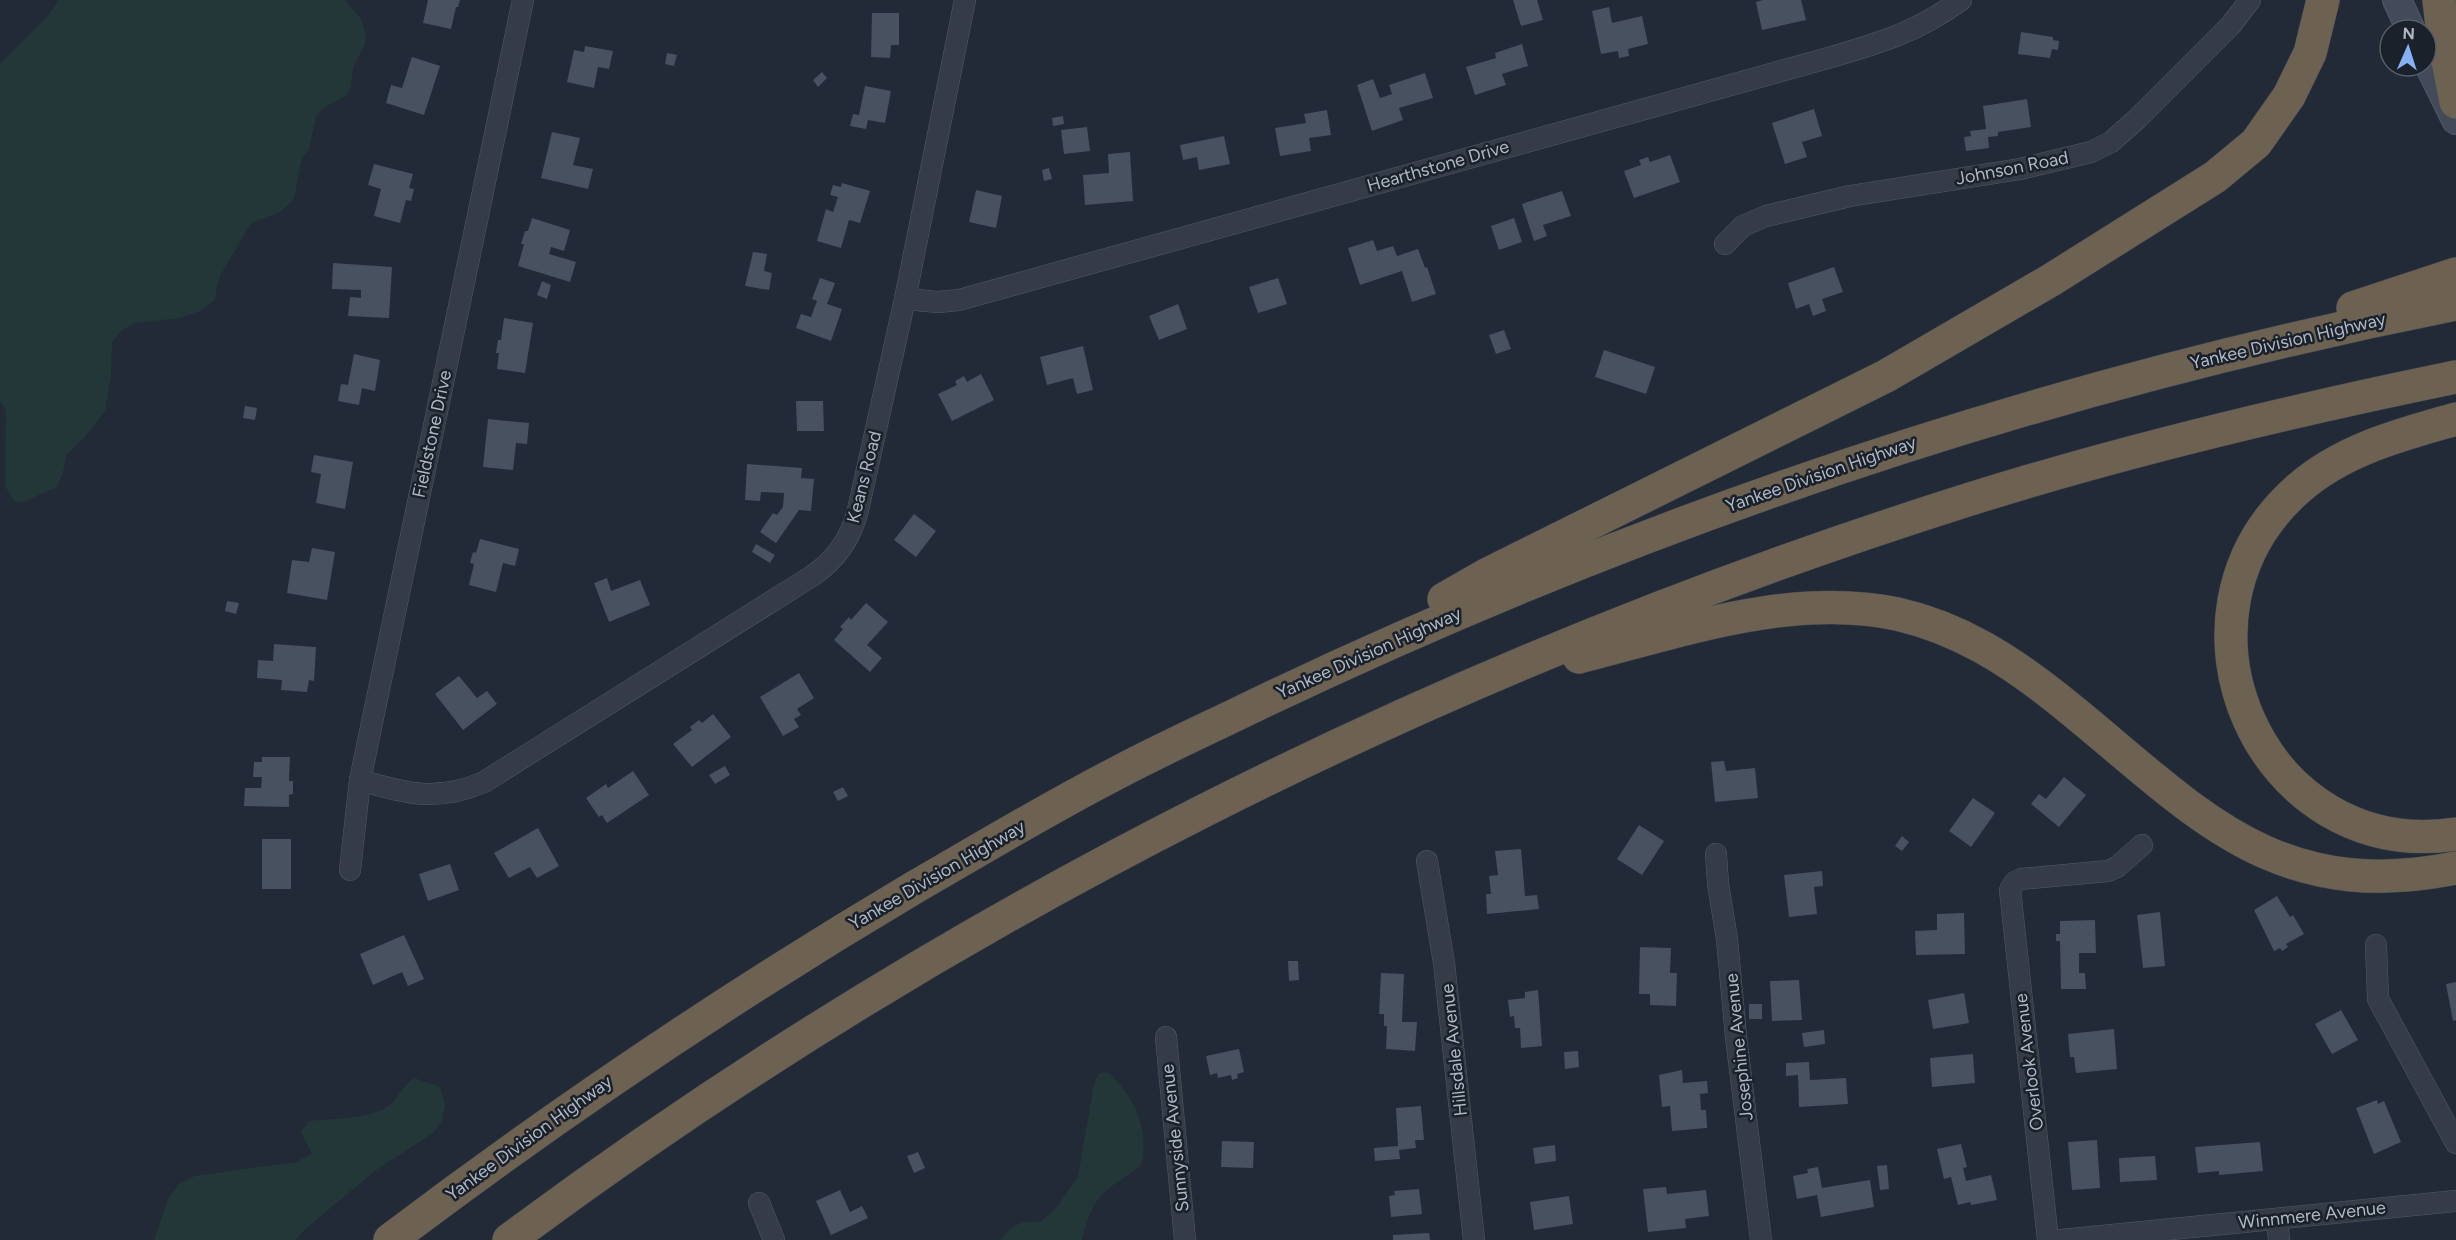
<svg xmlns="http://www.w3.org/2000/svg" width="2456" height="1240" viewBox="0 0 2456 1240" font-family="Figtree,sans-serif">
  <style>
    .green { fill: #243738 }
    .building { fill: #475160 }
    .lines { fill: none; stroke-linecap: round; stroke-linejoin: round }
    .minor-casing { stroke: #525a65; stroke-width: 22 }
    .secondary-casing { stroke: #525a65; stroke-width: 30 }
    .motorway-casing { stroke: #3f4751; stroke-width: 34 }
    .minor { stroke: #353c47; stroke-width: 21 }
    .secondary { stroke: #434b5a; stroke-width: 28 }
    .motorway { stroke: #6d6252; stroke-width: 33 }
    .labels { text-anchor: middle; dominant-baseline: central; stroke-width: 5; stroke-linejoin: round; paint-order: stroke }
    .street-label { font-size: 18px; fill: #afb7c4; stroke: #1a212b }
  </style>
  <rect width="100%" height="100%" fill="#212a36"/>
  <g class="green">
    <polygon points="59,0 345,0 361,19 366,36 365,44 353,67 351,87 346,96 323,108 316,116 309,150 302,157 294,199 280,212 251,223 220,276 214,301 200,311 180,318 135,323 122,330 112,342 111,376 105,411 84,438 66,455 63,473 57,487 23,502 14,501 5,486 6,410 0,401 0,64 47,17"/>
    <path d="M 1099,1073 L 1109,1073 C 1135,1098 1150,1130 1141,1166 C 1102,1194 1095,1190 1082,1240 L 1000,1240 C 1014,1224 1019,1221 1041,1222 L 1057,1207 L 1078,1177 L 1094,1084 Z"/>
    <path d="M 414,1078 L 440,1087 L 445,1105 L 442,1121 L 433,1133 L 376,1170 L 305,1229 L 296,1240 L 154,1240 L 168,1199 L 179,1184 L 195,1176 L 296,1162 L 312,1154 L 301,1132 L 309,1121 C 332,1118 375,1120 392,1103 C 400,1094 403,1087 414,1078 Z"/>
  </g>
  <g class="building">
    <polygon points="428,0 460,0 458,7 456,7 451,29 423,23"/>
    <polygon points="1513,0 1537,0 1543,20 1521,26"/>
    <polygon points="1763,0 1801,0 1806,20 1762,30 1756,2"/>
    <polygon points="1609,7 1612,23 1642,16 1648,44 1628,49 1629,56 1619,58 1618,51 1601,54 1592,11"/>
    <polygon points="872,13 899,13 899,45 891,45 890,58 871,57"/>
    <polygon points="2021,32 2053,37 2053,40 2059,41 2058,50 2052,49 2050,58 2018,54"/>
    <polygon points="1522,44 1528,66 1502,74 1506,85 1475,95 1466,67 1496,58 1495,53"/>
    <polygon points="585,46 613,51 609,69 598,67 594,88 567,82 574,50 584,52"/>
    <polygon points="667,53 677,55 674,66 665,64"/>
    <polygon points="412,57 440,66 424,115 386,103 391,85 402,88"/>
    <polygon points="822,72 827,78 818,87 813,80"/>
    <polygon points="1425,73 1433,98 1399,108 1403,120 1372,131 1357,85 1373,79 1380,98 1392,94 1389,85"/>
    <polygon points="865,86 891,91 885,123 868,120 866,129 850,126 853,114 859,115"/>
    <polygon points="2027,99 2031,127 1998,132 1998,136 1988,137 1989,148 1966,151 1964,137 1971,136 1970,131 1986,129 1983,106"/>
    <polygon points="1814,109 1822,136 1802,142 1807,157 1785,164 1772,123"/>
    <polygon points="1327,110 1331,135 1309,138 1311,151 1280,156 1275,128 1306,123 1304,114"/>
    <polygon points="1063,116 1064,124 1053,126 1052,118"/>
    <polygon points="1087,127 1090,151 1064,154 1061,130"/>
    <polygon points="552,132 580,138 573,165 593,169 588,189 541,178"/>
    <polygon points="1224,136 1230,164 1199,170 1197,157 1183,160 1180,145"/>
    <polygon points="1130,152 1133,201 1085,205 1083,175 1109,173 1108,154"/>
    <polygon points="1670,155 1680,182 1634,198 1624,171 1641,165 1639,160 1648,157 1650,162"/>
    <polygon points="374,164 413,174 409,188 414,189 411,201 406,200 400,223 374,216 381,189 368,185"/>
    <polygon points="1049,168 1052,179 1044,181 1042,170"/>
    <polygon points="842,183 870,191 860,223 849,220 841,248 817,241 826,209 833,212 838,197 830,195 833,185 841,187"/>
    <polygon points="976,190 1002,196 996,228 969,222"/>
    <polygon points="1562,191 1571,216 1543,225 1547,236 1534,241 1522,204"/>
    <polygon points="532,218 570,230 564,251 551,247 549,254 576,262 570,282 518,266 524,244 521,244 525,231 528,231"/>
    <polygon points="1514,218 1522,242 1499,250 1491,226"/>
    <polygon points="1373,240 1377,251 1393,246 1397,256 1418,249 1425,268 1427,267 1436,294 1412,302 1402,271 1360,285 1348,248"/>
    <polygon points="753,252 767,254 764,271 772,273 769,290 745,286"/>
    <polygon points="333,263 392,267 389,318 348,316 350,297 361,298 361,290 332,289"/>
    <polygon points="1834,267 1843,292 1822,299 1826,311 1813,316 1809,304 1796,309 1788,283"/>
    <polygon points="820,278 835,283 827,304 842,309 831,341 796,328 801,314 811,317 817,301 812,299"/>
    <polygon points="1278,278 1287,304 1258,313 1249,287"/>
    <polygon points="542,281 551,285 547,299 537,295"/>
    <polygon points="1178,304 1187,329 1159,340 1149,316"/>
    <polygon points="504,318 533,323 525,373 497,369 499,353 496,353 498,340 501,340"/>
    <polygon points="1504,330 1511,349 1496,354 1489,335"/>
    <polygon points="1083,346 1093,390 1077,394 1073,378 1047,385 1040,357"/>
    <polygon points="1604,350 1655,367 1646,394 1595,377"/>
    <polygon points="354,354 380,360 375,391 362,388 359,405 338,401 341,384 348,385"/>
    <polygon points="981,374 994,400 952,421 938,394 957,385 955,381 964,376 967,382"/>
    <polygon points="796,401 823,401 824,431 797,431"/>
    <polygon points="245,406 257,408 255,420 243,418"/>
    <polygon points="488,419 529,423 527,444 516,443 513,470 483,467"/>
    <polygon points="314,455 353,462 345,509 316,503 321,474 311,472"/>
    <polygon points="747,464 802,468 801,478 814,479 811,511 799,510 776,543 760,532 773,513 777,515 783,507 784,493 761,492 760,501 745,500"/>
    <polygon points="914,514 936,531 916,557 894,540"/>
    <polygon points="480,539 519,549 515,566 503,563 496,592 469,585 474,564 470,563 473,552 476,553"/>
    <polygon points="756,544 775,555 770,563 752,552"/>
    <polygon points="312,548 335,552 327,600 287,593 292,560 309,562"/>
    <polygon points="607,578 611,591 640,580 650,605 609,622 594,583"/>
    <polygon points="227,601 239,603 236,614 225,611"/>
    <polygon points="866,603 888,622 867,645 882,658 870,672 834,640 843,629 840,627 849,617 851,620"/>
    <polygon points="274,644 316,647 314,681 309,680 307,692 281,690 282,680 257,678 258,660 273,661"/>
    <polygon points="799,673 814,698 797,709 801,715 794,719 799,727 783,736 760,697"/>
    <polygon points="459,676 477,698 487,691 497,704 463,730 435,694"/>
    <polygon points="713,714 731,737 692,767 673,744 692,730 690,727 699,720 702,723"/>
    <polygon points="262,757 290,757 289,781 293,781 293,794 289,795 289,807 244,806 245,788 261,788 262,777 253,777 254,762 262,762"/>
    <polygon points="1724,761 1726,771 1755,768 1758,798 1715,802 1711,762"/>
    <polygon points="725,766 730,775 715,784 709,775"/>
    <polygon points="633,771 649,795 607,823 602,815 599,817 586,798 606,784 608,788"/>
    <polygon points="2064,777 2086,795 2059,827 2031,804 2039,794 2046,799"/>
    <polygon points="843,787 848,796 838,801 833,792"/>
    <polygon points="1973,798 1995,813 1971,847 1949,831"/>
    <polygon points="1639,825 1664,841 1642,875 1617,859"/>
    <polygon points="538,828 559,866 537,878 530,867 509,878 494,853"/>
    <polygon points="1902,836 1909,842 1902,851 1895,846"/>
    <rect x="262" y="839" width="29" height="50"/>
    <polygon points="1521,849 1525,896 1537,895 1539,909 1487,914 1486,894 1491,894 1489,876 1498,875 1495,851"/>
    <polygon points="450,864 459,890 428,901 419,874"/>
    <polygon points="1822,871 1823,886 1814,887 1817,914 1789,917 1784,875"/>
    <polygon points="2277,896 2290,917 2293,915 2304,934 2286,944 2288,947 2282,951 2280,948 2274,951 2254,910"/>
    <polygon points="2160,912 2165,966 2143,968 2137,915"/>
    <polygon points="1964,913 1965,954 1916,955 1915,931 1937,930 1937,914"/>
    <polygon points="2095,920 2096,953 2079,953 2079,973 2085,973 2086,989 2061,989 2060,941 2056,941 2056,934 2060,934 2060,921"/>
    <polygon points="404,935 424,979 408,986 402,972 373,985 360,954"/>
    <polygon points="1640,947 1671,948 1670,973 1677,973 1676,1006 1650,1005 1650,994 1639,994"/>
    <polygon points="1288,961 1298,961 1299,980 1289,981"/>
    <polygon points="1381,973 1404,974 1402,1022 1417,1022 1415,1051 1386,1049 1387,1026 1384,1026 1384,1014 1379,1014"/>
    <polygon points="1799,980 1802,1020 1772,1021 1770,981"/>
    <polygon points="2456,982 2456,1020 2453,1021 2446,984"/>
    <polygon points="1538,990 1542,1046 1521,1048 1520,1028 1515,1028 1514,1016 1510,1017 1508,1000 1525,998 1525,992"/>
    <polygon points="1964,993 1969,1023 1933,1029 1928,1000"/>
    <rect x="1749" y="1004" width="13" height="15"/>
    <polygon points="2341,1010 2358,1040 2332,1054 2315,1024"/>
    <polygon points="2114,1029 2117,1069 2076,1073 2074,1057 2070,1057 2068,1034"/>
    <polygon points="1824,1030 1825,1044 1804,1047 1802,1033"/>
    <polygon points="1239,1049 1244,1072 1237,1074 1238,1078 1232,1080 1231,1075 1218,1078 1217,1073 1210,1075 1206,1056"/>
    <polygon points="1578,1051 1579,1067 1565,1069 1564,1052"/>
    <polygon points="1973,1054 1975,1083 1932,1087 1930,1058"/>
    <polygon points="1809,1062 1810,1080 1846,1078 1848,1104 1799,1107 1798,1075 1786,1076 1786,1063"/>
    <polygon points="1682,1070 1683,1083 1707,1081 1708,1093 1700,1094 1701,1110 1706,1110 1707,1128 1672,1131 1670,1106 1662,1107 1659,1075"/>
    <polygon points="2377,1100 2378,1104 2384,1101 2401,1142 2374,1154 2356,1108"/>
    <polygon points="1421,1106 1424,1140 1415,1140 1416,1148 1399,1150 1400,1159 1375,1161 1374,1148 1398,1146 1396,1108"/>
    <polygon points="2097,1140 2100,1188 2072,1190 2068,1142"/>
    <polygon points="1222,1141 1254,1142 1253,1168 1221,1167"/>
    <polygon points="2260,1142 2263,1171 2219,1175 2219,1171 2198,1173 2195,1147"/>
    <polygon points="1961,1144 1967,1167 1963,1168 1966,1181 1991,1175 1997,1200 1971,1205 1970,1202 1958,1205 1951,1177 1944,1179 1937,1149"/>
    <polygon points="1555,1145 1556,1161 1535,1164 1533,1148"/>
    <polygon points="918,1152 925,1168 914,1173 907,1156"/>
    <polygon points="2155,1156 2157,1180 2120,1182 2119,1158"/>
    <polygon points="1887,1165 1889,1189 1880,1190 1877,1166"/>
    <polygon points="1818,1167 1822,1188 1870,1180 1874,1207 1821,1217 1817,1195 1797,1199 1793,1176 1808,1173 1807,1169"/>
    <polygon points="1666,1187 1667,1194 1706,1190 1709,1216 1685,1219 1686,1228 1648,1232 1643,1189"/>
    <polygon points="1419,1189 1422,1214 1391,1217 1389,1196 1395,1195 1394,1191"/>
    <polygon points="840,1190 850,1212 862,1206 868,1218 831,1235 816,1201"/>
    <polygon points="1569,1196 1573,1224 1534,1230 1530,1202"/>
    <polygon points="1429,1233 1430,1240 1393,1240 1393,1235"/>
  </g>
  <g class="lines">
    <defs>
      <g id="minor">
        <polyline points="1725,244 1743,226 1766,216 1850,196 2020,169 2091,152 2111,142 2137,119 2231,25 2250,0"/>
        <path d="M 905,299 L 938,302 L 959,300 L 1828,58 C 1880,43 1917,32 1961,0"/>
        <path d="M 360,780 C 406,794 438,802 484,782 L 812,576 C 836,560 851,538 858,510 L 905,299 L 965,0"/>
        <polyline points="1716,854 1718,884 1727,939 1736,1037 1761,1240"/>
        <polyline points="1427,861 1444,963 1474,1240"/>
        <polyline points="350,870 360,780 523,0"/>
        <polyline points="2376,945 2378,999 2456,1143"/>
        <polyline points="1166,1037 1185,1240"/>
        <polyline points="759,1203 774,1240"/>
        <polyline points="2277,1219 2279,1240"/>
        <polyline points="2048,1240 2010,890 2015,882 2021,879 2108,871 2117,867 2142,845"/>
        <polyline points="2061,1240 2456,1201"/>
      </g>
      <g id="secondary">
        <polyline points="2397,0 2411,30"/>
        <polyline points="2426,59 2456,120"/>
      </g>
      <g id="motorway">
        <polyline points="2439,0 2443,35 2456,102"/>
        <polyline points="2353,308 2456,274"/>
        <path d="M 2456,419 C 2400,435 2344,449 2299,488 C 2152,616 2261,864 2456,834"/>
        <polyline points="1444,599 1486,575 1886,376 2051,280 2215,177 2256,143 2289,96 2310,53 2323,0"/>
        <path d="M 1579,657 C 1681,631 1791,592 1897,614 C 1959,628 2009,660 2058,699 C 2191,805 2268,906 2456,868"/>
        <path d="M 390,1240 C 559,1112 733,995 915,887 C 981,849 1047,809 1115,774 C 1162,749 1211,727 1260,703 C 1641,521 2041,386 2456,304"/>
        <path d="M 509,1240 C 948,913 1443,666 1964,501 C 2126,450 2290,411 2456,377"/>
      </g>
    </defs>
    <use href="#minor" class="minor-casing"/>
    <use href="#secondary" class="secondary-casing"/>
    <use href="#motorway" class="motorway-casing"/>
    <use href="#minor" class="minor"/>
    <use href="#secondary" class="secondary"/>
    <use href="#motorway" class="motorway"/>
  </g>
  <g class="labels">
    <g class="street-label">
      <text transform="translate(1438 166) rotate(-16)">Hearthstone Drive</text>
      <text transform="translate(2012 168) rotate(-11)">Johnson Road</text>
      <text transform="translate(2288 341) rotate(-13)">Yankee Division Highway</text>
      <text transform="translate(432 434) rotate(-78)">Fieldstone Drive</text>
      <text transform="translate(1821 474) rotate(-19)">Yankee Division Highway</text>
      <text transform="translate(864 477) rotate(-76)">Keans Road</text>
      <text transform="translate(1369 653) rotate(-24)">Yankee Division Highway</text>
      <text transform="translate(937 875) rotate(-30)">Yankee Division Highway</text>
      <text transform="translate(1739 1047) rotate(-96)">Josephine Avenue</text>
      <text transform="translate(1454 1050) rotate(-96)">Hillsdale Avenue</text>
      <text transform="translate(2029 1062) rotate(-97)">Overlook Avenue</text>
      <text transform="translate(529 1138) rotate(-36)">Yankee Division Highway</text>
      <text transform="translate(1175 1138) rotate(-96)">Sunnyside Avenue</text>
      <text transform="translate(2312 1215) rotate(-6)">Winnmere Avenue</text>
    </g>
  </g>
  <g transform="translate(2408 48) rotate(3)"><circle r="28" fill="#1a212b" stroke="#565d68" stroke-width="1.5"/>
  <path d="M0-4.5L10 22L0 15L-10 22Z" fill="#85b0f2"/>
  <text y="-9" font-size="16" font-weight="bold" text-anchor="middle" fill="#afb7c4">N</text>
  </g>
</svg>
